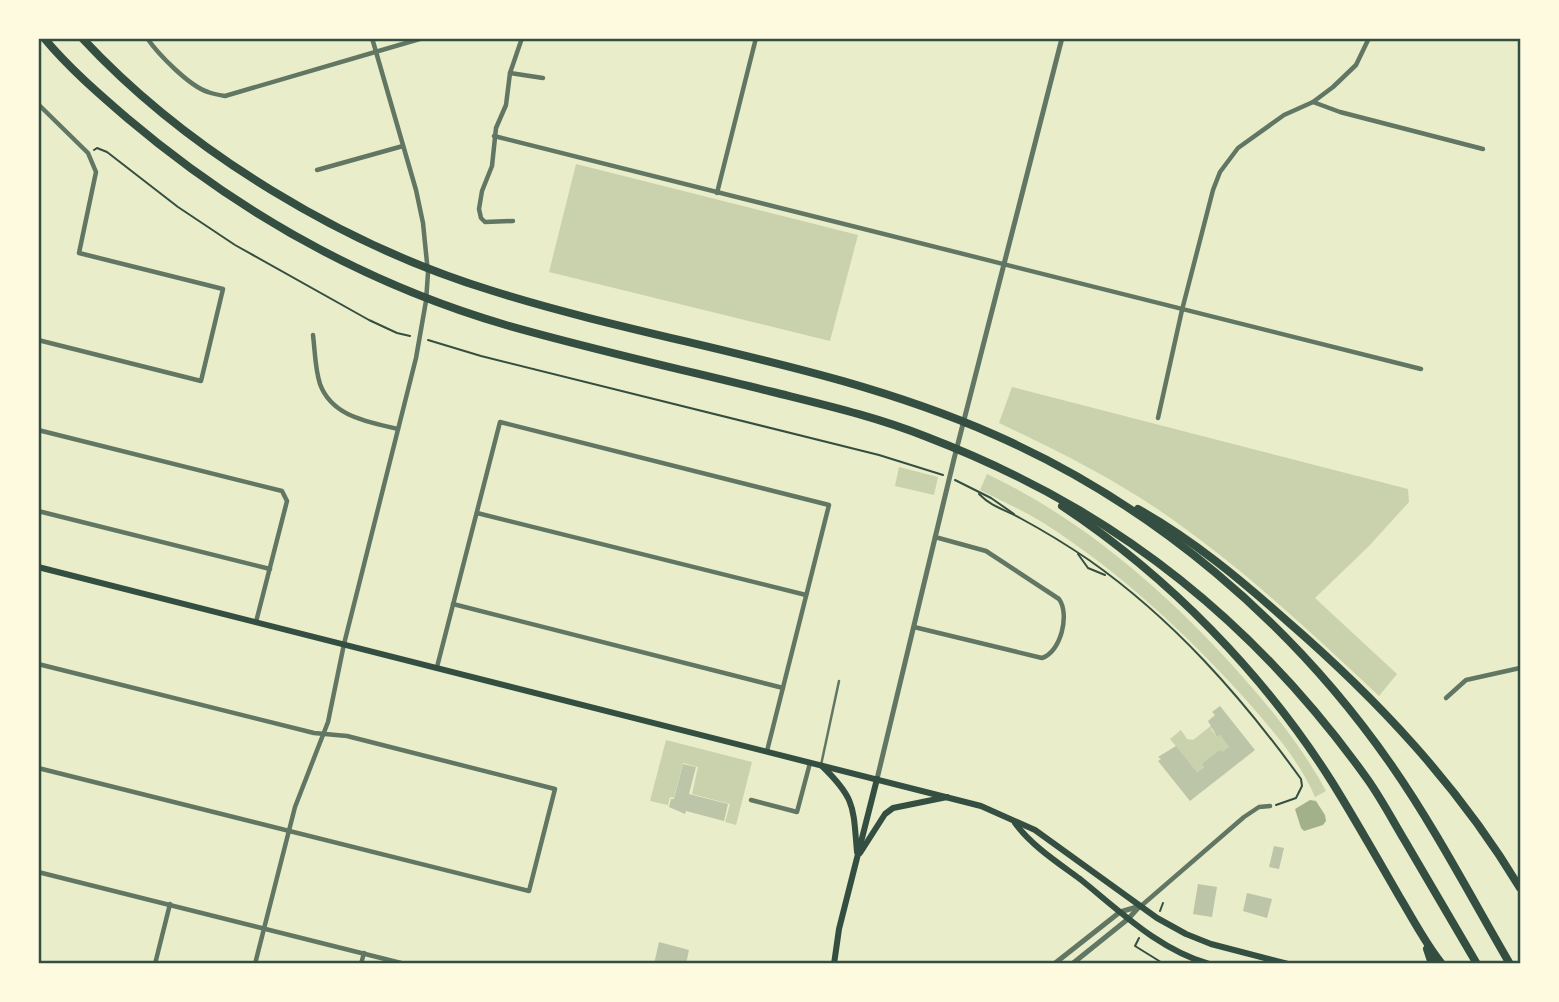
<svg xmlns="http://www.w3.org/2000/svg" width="1559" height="1002" viewBox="0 0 1559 1002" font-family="'Noto Serif',serif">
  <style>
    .green { fill: #cad2ad }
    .water { fill: #a3b18a }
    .building { fill: #bcc5a7 }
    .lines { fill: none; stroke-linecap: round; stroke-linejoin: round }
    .path { stroke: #344e41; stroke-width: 2 }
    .service { stroke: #617663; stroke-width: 2.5 }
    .minor { stroke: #617663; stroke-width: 4.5 }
    .tertiary { stroke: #617663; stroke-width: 5 }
    .secondary { stroke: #344e41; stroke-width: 6 }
    .motorway { stroke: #344e41; stroke-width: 8 }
    .neatline { fill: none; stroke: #344e41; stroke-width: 2.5 }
  </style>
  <rect width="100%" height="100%" fill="#e9edc9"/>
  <g class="green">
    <polygon points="576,164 858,235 830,341 549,272"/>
    <path d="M 1012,387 L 1408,489 L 1409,502 L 1369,546 L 1315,598 L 1397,674 L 1379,696 C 1313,634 1247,572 1172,519 C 1118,481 1059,451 999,423 Z"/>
    <polygon points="899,467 938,477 934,495 895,486"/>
    <path d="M 987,474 C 1088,522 1175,599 1248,683 C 1277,716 1305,752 1326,791 L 1315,797 C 1299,760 1273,731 1247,701 C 1186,633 1119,571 1042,522 C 1022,510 1000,500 980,490 Z"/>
    <polygon points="1212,725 1213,727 1211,729 1217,737 1220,735 1229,747 1197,772 1170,739 1181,730 1187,739 1193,740"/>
    <polygon points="666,740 752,762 736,825 725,822 730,804 692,794 698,767 683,763 674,798 670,797 668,805 650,801"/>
  </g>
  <polygon class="water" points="1310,800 1316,801 1325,815 1326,821 1323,825 1304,831 1301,828 1295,809"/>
  <g class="building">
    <polygon points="1220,706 1255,750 1190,801 1158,761 1161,759 1158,757 1176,746 1197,772 1204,767 1202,764 1220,750 1222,752 1229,747 1220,735 1217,737 1208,721 1215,715 1212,712"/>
    <polygon points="683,764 696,767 689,794 728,804 724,821 686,811 685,814 669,807 671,799 674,799"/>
    <polygon points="1274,846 1284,848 1279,869 1269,867"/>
    <polygon points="1198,884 1217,887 1212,917 1193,914"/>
    <polygon points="1247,893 1272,899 1267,918 1243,911"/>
    <polygon points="659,942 689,950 686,964 654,964"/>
  </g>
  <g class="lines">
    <g class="path">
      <polyline points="94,150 97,148 107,152 178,207 235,245 369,320 397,333 410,336"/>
      <polyline points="428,340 481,356 879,455 943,475"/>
      <polyline points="955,480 991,498 1014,514"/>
      <path d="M 979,494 C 993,508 1004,509 1020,518 C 1044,531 1067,545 1089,560 C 1173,619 1241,696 1301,779 L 1302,786 L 1296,798 L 1276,805"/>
      <polyline points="1078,554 1088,568 1105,575"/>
      <polyline points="1160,911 1163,903"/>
      <polyline points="1139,938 1135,946 1164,964"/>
    </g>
    <polyline class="service" points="821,765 839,681"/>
    <g class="minor">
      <path d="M 147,38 C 158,54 189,86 208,92 C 213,94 219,95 225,96 L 423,38"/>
      <polyline points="510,73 543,78"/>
      <polyline points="1313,102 1340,112 1483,149"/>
      <polyline points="38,104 88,153 96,172 79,253 223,289 201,381 38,340"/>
      <polyline points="494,136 1421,369"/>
      <polyline points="317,170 403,146"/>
      <polyline points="717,193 756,38"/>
      <polyline points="513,221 485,222 481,218 479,209 482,191 492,166 496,128 506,105 510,73 522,38"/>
      <path d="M 313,335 C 315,351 315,369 320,384 C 332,417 369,422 398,429"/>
      <polyline points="1158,418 1182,310 1213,190 1220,172 1238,148 1284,115 1313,102 1333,87 1356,65 1369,38"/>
      <polyline points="38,430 282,491 287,501 256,622"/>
      <polyline points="38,511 270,569"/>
      <polyline points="477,513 806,595"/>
      <polyline points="453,604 783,688"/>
      <path d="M 914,627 L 1042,658 C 1061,652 1070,614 1059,599 L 986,551 L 935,537"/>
      <polyline points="38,664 314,733 347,736 555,789 529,891 38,768"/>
      <polyline points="437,667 500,422 829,505 767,751"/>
      <polyline points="1446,698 1466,680 1520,668"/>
      <polyline points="751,800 797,812 810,763"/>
      <polyline points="38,872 405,964"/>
      <polyline points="1141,906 1244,817 1259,807 1270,806"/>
      <polyline points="155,964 170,904"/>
      <polyline points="255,964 295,807 328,722 344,644 416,358 426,301 428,273 423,223 416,190 372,38"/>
      <polyline points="361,964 364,953"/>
    </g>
    <g class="tertiary">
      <polyline points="877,779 954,459 1062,38"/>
      <polyline points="1054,964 1120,912 1140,906"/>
      <polyline points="1072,964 1128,919 1139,907"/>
    </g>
    <g class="secondary">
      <polyline points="38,567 981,806 1035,830 1157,918 1186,934 1211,944 1288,964"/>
      <path d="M 822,766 C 856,799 853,807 857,852"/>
      <path d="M 1015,823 C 1032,846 1057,862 1080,879 C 1121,912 1158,949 1209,964"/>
      <polyline points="860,853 885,814 893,808 947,797"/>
      <polyline points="834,964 839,929 877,779"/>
    </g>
    <g class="motorway">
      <path d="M 44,38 C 69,68 98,93 127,118 C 238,212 366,284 506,325 C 594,350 684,370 773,392 C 825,405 877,417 927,437 C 979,457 1030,481 1079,510 C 1194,578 1291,672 1368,780 C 1382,800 1393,821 1405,841 C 1429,882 1453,923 1477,964"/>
      <path d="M 82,38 C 188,152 345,246 493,291 C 659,343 835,364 995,435 C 1154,505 1293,623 1392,766 C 1435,828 1471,897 1510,964"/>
      <path d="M 1062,506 C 1168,576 1264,674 1332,782 C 1355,819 1377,858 1399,896 C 1413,919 1425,943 1442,964"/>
      <path d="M 1138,509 C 1193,540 1240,579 1287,621 C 1377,699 1458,785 1520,888"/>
      <polyline points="1427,949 1432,964"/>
    </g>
  </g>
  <rect width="1559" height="1002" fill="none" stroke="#fefae0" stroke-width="80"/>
  <rect x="40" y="40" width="1479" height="922" class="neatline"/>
</svg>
